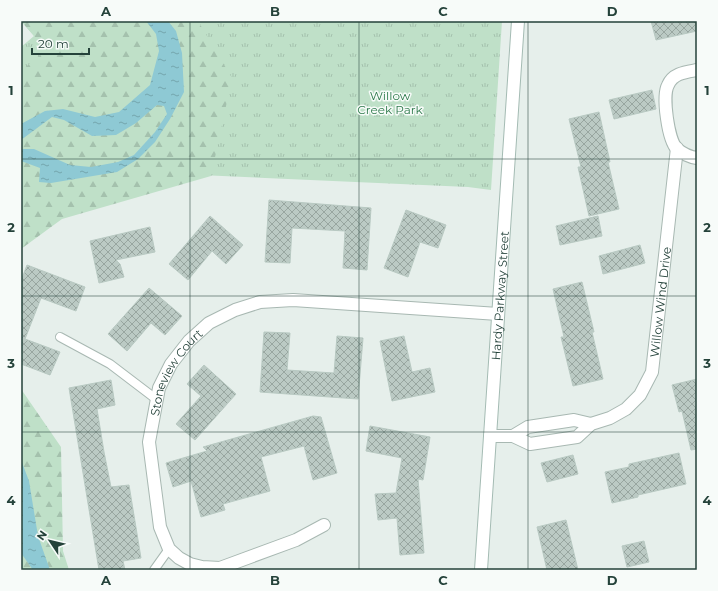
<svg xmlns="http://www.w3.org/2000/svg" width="718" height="591" viewBox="0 0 718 591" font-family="Montserrat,sans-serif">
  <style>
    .grass { fill: url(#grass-tufts) }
    .forest { fill: url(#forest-firs) }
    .water { fill: url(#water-ripples) }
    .building { fill: url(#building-cross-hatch); stroke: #b8c9c2 }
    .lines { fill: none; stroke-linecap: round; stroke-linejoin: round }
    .lane-casing { stroke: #a8b8b2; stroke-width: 10 }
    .street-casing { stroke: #a8b8b2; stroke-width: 14 }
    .secondary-casing { stroke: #a4bbb3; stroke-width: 14 }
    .lane { stroke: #fff; stroke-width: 8 }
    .street { stroke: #fff; stroke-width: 12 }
    .secondary { stroke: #fff; stroke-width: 12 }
    .grid { fill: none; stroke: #24423a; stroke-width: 1; stroke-opacity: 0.55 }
    .labels { text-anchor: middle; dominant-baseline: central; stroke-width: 3; stroke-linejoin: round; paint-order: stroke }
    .park-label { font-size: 12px; fill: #2d7a4b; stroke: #f7fbf9 }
    .street-label { font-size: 12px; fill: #24423a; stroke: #f7fbf9 }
    .neatline { fill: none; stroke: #24423a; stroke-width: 1.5 }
    .grid-label { font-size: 13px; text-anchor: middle; font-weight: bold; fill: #24423a }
  </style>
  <defs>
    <pattern id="grass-tufts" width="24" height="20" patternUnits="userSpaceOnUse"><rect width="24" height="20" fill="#bfe0c8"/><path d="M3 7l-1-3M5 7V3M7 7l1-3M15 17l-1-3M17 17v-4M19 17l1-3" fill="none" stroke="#a4c1ad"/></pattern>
    <pattern id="forest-firs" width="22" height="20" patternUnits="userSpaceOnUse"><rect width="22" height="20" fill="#bfe0c8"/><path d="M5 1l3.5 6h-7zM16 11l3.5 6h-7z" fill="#a4c1ad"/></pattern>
    <pattern id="water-ripples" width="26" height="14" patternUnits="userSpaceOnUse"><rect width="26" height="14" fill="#8ec9d4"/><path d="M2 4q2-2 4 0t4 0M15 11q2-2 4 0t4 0" fill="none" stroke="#74a5ad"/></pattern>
    <pattern id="building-cross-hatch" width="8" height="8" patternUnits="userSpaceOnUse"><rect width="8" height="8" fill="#bbcac4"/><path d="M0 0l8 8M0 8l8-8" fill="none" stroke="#98a6a0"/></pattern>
  </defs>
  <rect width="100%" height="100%" fill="#e6efeb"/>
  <polygon class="grass" points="21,21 502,21 491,190 468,187 43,168 21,225 21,47 34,36"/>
  <g class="forest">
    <polygon points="21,21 198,21 232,78 211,176 62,219 21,249 21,71 48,48 34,36"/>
    <polygon points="21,389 61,447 63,551 69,570 21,570"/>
  </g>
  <g class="water">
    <polygon points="146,21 168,21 176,31 182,53 184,92 170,119 155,142 138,159 117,172 51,183 39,182 40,168 21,161 21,149 34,149 70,165 91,167 118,162 134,155 155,132 167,114 164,106 157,105 136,123 116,135 92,136 64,120 52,117 21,140 21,124 45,111 63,109 95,117 119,112 150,85 159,51 156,34"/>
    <polygon points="21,460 29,481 38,536 50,570 33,570 21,553"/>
  </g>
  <g class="building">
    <polygon points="651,21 697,21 697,31 656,40"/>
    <polygon points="652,90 656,109 614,119 609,100"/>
    <polygon points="599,112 610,162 608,162 619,209 589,216 578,167 581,167 569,119"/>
    <polygon points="269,200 371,208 367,270 343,268 345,231 292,228 290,263 265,262"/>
    <polygon points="406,210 446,225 438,248 420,242 408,277 384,268"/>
    <polygon points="210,216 243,245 226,264 212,251 188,280 169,264"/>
    <polygon points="598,216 602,236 560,245 556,226"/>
    <polygon points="150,227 155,252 116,260 120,264 124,277 99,283 90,241"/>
    <polygon points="640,245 645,263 603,274 599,256"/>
    <polygon points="27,265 85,287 76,311 41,298 25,339 60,352 50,375 21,364 21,281"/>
    <polygon points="582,282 594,332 592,332 603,379 573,386 561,337 564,337 553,289"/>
    <polygon points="149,288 182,316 165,335 151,323 127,351 108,334"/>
    <polygon points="264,332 290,333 287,370 334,373 337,336 363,338 358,399 260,392"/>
    <polygon points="404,336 412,372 430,368 435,392 392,401 380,341"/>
    <polygon points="204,365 236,394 195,440 176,424 201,396 187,384"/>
    <polygon points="697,379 697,449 691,450 682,411 679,412 672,385"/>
    <polygon points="111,380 115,405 97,409 104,452 111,487 129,485 141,558 123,561 125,570 99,570 69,388"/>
    <polygon points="313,416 321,417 337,473 313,480 304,446 261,457 270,491 223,504 225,510 201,517 191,481 173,487 166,463 207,451 203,447"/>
    <polygon points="370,426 430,437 423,480 418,479 424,553 400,555 397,518 378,520 375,494 396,493 402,458 366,451"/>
    <polygon points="679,453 686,484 638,495 638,497 612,503 605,472 629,467 629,464"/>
    <polygon points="573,455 578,474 547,482 541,463"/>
    <polygon points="566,520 578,570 547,570 537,527"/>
    <polygon points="644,541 649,562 627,567 622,546"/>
  </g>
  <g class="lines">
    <defs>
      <g id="lane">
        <polyline points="60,337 110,364 156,399"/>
        <polyline points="154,570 169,549"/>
      </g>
      <g id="street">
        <path d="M 697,70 C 686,72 673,73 668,85 C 662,96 668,140 677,149 C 683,154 690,157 697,158"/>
        <path id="s1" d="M 490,436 L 513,436 L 530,444 L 577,437 L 591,424 L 610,418 L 626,409 L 640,395 L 652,372 L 677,148"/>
        <polyline points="513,436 528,427 574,420 591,424"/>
        <path id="s2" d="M 324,525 L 296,540 L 220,568 L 202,567 L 190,564 L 179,558 L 169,549 L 160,527 L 149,442 L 159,388 L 171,364 L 189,341 L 209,323 L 235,310 L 260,302 L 293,300 L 498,314"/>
      </g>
      <g id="secondary">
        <path id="s3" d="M 481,570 L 518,21"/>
      </g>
    </defs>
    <use href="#lane" class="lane-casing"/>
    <use href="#street" class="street-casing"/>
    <use href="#secondary" class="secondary-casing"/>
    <use href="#lane" class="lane"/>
    <use href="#street" class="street"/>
    <use href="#secondary" class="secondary"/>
  </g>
  <path class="grid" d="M 190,21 L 190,570M 359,21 L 359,570M 528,21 L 528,570M 21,159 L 697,159M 21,296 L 697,296M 21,432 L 697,432"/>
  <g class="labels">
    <g class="park-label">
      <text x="390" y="95">Willow<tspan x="390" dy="14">Creek Park</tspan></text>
    </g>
    <g class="street-label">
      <text stroke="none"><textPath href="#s3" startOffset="275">Hardy Parkway Street</textPath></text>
      <text stroke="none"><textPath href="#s1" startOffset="263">Willow Wind Drive</textPath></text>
      <text stroke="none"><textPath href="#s2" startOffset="355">Stoneview Court</textPath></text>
    </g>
  </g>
  <rect width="718" height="591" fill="none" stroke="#f7fbf9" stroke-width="44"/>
  <g transform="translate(50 541) rotate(305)" stroke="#f7fbf9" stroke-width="3" paint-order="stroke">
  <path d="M0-3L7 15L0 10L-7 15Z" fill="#24423a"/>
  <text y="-6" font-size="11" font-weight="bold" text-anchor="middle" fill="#24423a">N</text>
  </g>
  <path d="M32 48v6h57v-6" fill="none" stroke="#24423a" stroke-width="2"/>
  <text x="38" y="48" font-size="12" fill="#24423a" stroke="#f7fbf9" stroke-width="3" paint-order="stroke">20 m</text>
  <rect x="22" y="22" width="674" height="547" class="neatline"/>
  <g class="grid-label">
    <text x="106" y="16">A</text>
    <text x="275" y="16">B</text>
    <text x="443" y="16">C</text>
    <text x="612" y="16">D</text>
    <text x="11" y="95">1</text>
    <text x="707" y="95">1</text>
    <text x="11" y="232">2</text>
    <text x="707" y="232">2</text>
    <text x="11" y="368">3</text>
    <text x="707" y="368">3</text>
    <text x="11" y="505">4</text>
    <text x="707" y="505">4</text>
    <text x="106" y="585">A</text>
    <text x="275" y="585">B</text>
    <text x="443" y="585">C</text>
    <text x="612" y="585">D</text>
  </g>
</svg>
